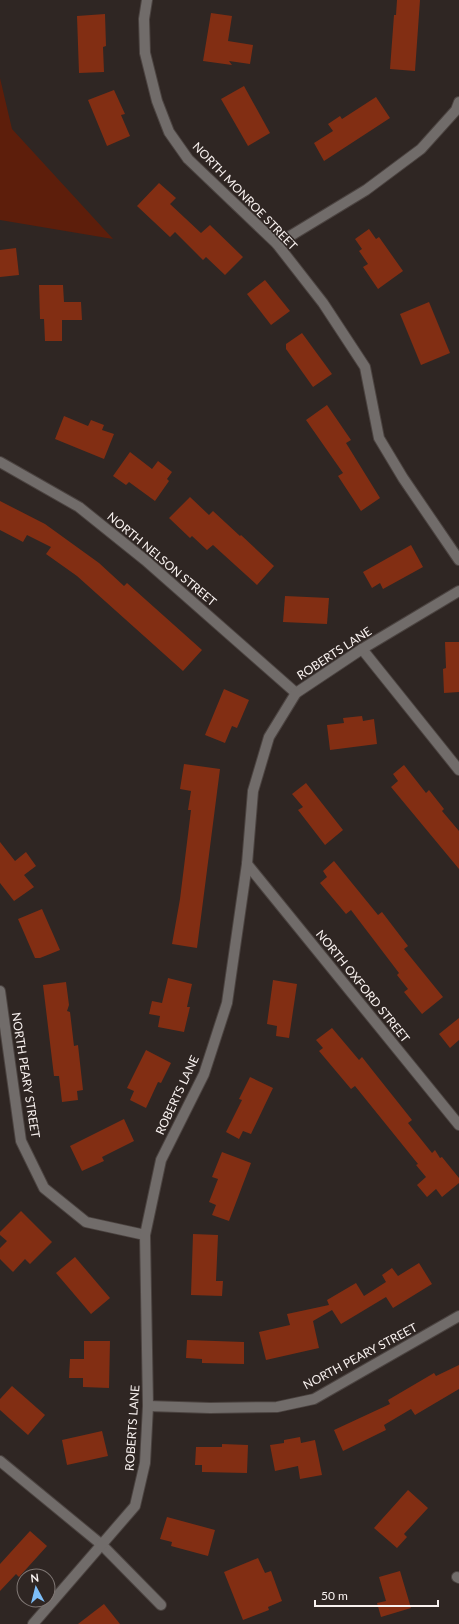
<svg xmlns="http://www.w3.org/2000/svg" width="459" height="1624" viewBox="0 0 459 1624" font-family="Lato,sans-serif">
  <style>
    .green { fill: #5d1e0b }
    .building { fill: #822e13 }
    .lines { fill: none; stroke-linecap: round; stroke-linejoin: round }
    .street-casing { stroke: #4b4340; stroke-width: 12 }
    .street { stroke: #716c6a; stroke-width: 10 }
    .labels { text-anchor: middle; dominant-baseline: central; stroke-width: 3; stroke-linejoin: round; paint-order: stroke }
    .street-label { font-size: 12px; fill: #f9f2f0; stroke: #2f2623 }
  </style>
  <rect width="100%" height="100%" fill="#2f2623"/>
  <polygon class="green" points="0,78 12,129 113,239 0,220"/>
  <g class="building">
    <polygon points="397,0 420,0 415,71 390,69 394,15 396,15"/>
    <polygon points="211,13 232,16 228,41 253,45 250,64 229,61 232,65 203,61"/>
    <polygon points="105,14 106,46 103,47 104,72 79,73 77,16"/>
    <polygon points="244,86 270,133 248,146 221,99"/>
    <polygon points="114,90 125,114 121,115 130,136 107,146 88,100"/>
    <polygon points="376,97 390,118 324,161 314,143 333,131 328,124 340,116 342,119"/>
    <polygon points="159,183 176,198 170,204 201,233 210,225 243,257 225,275 206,257 203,260 175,232 170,237 137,206"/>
    <polygon points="369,229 376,239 379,237 403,271 378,289 363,267 368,264 359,251 362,249 355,239"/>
    <polygon points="16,248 19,275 0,277 0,250"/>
    <polygon points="265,280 290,311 271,325 247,294"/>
    <polygon points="39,285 63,285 64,302 81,302 82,320 62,320 62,341 45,341 44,319 40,319"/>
    <polygon points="429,302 450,353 421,365 400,314"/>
    <polygon points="302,333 332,374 313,387 286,349 286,344"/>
    <polygon points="327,405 351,440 346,443 380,498 361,511 338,476 343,473 306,420"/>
    <polygon points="64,416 88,426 91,420 104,425 102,430 114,434 104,459 55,439"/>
    <polygon points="130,452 152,469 158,461 172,472 167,479 169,481 155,501 129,482 126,485 113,476"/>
    <polygon points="190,497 209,515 213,511 240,536 241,535 274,566 257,585 213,545 207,550 192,536 190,538 169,518"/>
    <polygon points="0,501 45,524 99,563 124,586 127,583 202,650 183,671 77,576 46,554 51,547 27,535 23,542 0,530"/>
    <polygon points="411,545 423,567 383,589 380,583 372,588 363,572"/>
    <polygon points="285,596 329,598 327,624 283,622"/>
    <polygon points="445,642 459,642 459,692 444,693 443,669 446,668"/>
    <polygon points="224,689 249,700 237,728 232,726 225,743 205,735"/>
    <polygon points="362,716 363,721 374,719 377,744 330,750 327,725 344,723 343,718"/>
    <polygon points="184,764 220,769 197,948 172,944 180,899 191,810 188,810 191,791 180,789"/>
    <polygon points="404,765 426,793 429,790 444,809 442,811 459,831 459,869 391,787 398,781 393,774"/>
    <polygon points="306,783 343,830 325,845 298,810 303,807 292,794"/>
    <polygon points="0,842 15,861 26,852 36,866 24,875 34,887 14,901 0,883"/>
    <polygon points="334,861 378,915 382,912 408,946 404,949 443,997 422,1014 404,992 408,989 397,975 399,973 351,910 346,914 320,883 327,877 323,871"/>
    <polygon points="42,909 60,950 40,958 35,958 18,919"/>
    <polygon points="168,978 192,984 187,1007 190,1007 184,1032 158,1027 160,1016 149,1014 152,1001 162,1003"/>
    <polygon points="273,980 297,984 289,1038 276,1036 277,1026 267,1024"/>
    <polygon points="66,982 69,1005 67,1011 70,1012 74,1046 78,1045 83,1090 77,1091 78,1100 62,1102 59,1076 54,1076 43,985"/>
    <polygon points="459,1018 459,1040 450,1048 439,1034"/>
    <polygon points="332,1028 359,1060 362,1057 373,1071 412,1120 408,1123 432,1153 435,1150 440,1158 442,1157 459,1178 459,1183 442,1197 436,1189 427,1197 417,1185 426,1177 416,1165 418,1164 355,1086 351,1089 319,1051 323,1048 316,1040"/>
    <polygon points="146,1050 171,1063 161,1083 158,1082 146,1108 130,1100 134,1091 127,1088"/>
    <polygon points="250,1077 273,1088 251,1134 243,1131 239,1139 226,1132 242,1100 239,1099"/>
    <polygon points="124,1119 134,1141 102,1157 104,1161 82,1171 70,1146"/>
    <polygon points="222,1152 251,1163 229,1221 212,1215 216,1205 209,1202 218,1179 212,1177"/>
    <polygon points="21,1211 52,1242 30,1264 25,1259 13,1272 0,1259 0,1248 7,1241 0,1235 0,1232"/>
    <polygon points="193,1234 218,1235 216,1281 223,1281 222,1296 191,1295"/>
    <polygon points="75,1257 110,1298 91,1314 56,1273"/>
    <polygon points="419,1263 432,1284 393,1308 386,1297 341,1324 332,1310 313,1321 319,1348 266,1360 259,1332 290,1325 287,1314 329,1305 327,1300 356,1283 364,1296 386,1282 382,1275 392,1268 398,1276"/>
    <polygon points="187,1340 244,1342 244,1364 202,1363 202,1359 186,1358"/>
    <polygon points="84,1341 110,1341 109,1388 83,1387 83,1378 69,1378 70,1359 84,1359"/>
    <polygon points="459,1365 459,1389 415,1415 411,1409 384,1425 386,1430 343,1451 334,1430 390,1404 388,1400 434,1373 436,1376"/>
    <polygon points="12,1386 45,1415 28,1435 0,1410 0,1399"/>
    <polygon points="102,1431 108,1456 67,1465 62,1440"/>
    <polygon points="300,1437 301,1443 315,1440 322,1475 300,1479 298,1466 275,1471 270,1445 284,1443 284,1440"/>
    <polygon points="222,1444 248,1445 247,1473 202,1472 202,1465 195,1465 196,1447 222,1447"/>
    <polygon points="408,1490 428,1508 404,1534 407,1537 397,1548 374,1528"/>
    <polygon points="167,1517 215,1530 208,1556 171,1546 172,1542 160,1539"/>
    <polygon points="30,1531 47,1546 19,1577 16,1574 0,1591 0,1564"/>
    <polygon points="258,1558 265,1573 271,1571 282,1601 268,1607 269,1610 243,1620 224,1572"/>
    <polygon points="400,1571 411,1608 381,1617 377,1603 386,1601 379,1577"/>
    <polygon points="104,1604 120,1624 78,1624"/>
  </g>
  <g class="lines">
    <defs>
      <g id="street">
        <polyline points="147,0 144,19 145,53 157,101 169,132 188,159 277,244 323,303 365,367 379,438 403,478 459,560"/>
        <polyline points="277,244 366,190 421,149 456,110 459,102"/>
        <polyline points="0,462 79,507 145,560 296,693"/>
        <polyline points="362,649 459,770"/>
        <polyline points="247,864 459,1125"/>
        <polyline points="0,991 21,1141 44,1188 86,1222 145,1235"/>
        <polyline points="148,1406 210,1408 277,1407 314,1399 459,1316"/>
        <polyline points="0,1461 102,1545 161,1605"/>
        <polyline points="457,1577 459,1578"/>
        <polyline points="33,1624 135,1506 145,1463 148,1406 145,1235 161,1160 204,1074 227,1003 247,864 253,791 269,737 296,693 362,649 459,591"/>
      </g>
    </defs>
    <use href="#street" class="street-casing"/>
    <use href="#street" class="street"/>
  </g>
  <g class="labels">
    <g class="street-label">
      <text transform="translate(245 196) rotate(46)">NORTH MONROE STREET</text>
      <text transform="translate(162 559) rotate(40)">NORTH NELSON STREET</text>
      <text transform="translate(334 653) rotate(-33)">ROBERTS LANE</text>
      <text transform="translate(363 986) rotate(51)">NORTH OXFORD STREET</text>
      <text transform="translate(26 1075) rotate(81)">NORTH PEARY STREET</text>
      <text transform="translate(177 1095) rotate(-65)">ROBERTS LANE</text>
      <text transform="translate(360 1356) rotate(-28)">NORTH PEARY STREET</text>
      <text transform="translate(132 1428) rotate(-86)">ROBERTS LANE</text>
    </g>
  </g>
  <g transform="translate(36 1588) rotate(353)"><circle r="19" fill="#2f2623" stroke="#807875"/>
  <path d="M0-3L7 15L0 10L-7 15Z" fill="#7dbef9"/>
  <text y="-6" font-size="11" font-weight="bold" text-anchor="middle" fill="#f9f2f0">N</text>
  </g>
  <path d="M315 1600v6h123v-6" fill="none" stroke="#f9f2f0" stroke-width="2"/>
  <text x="321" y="1600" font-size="12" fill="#f9f2f0" stroke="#2f2623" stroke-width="3" paint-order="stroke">50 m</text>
</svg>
